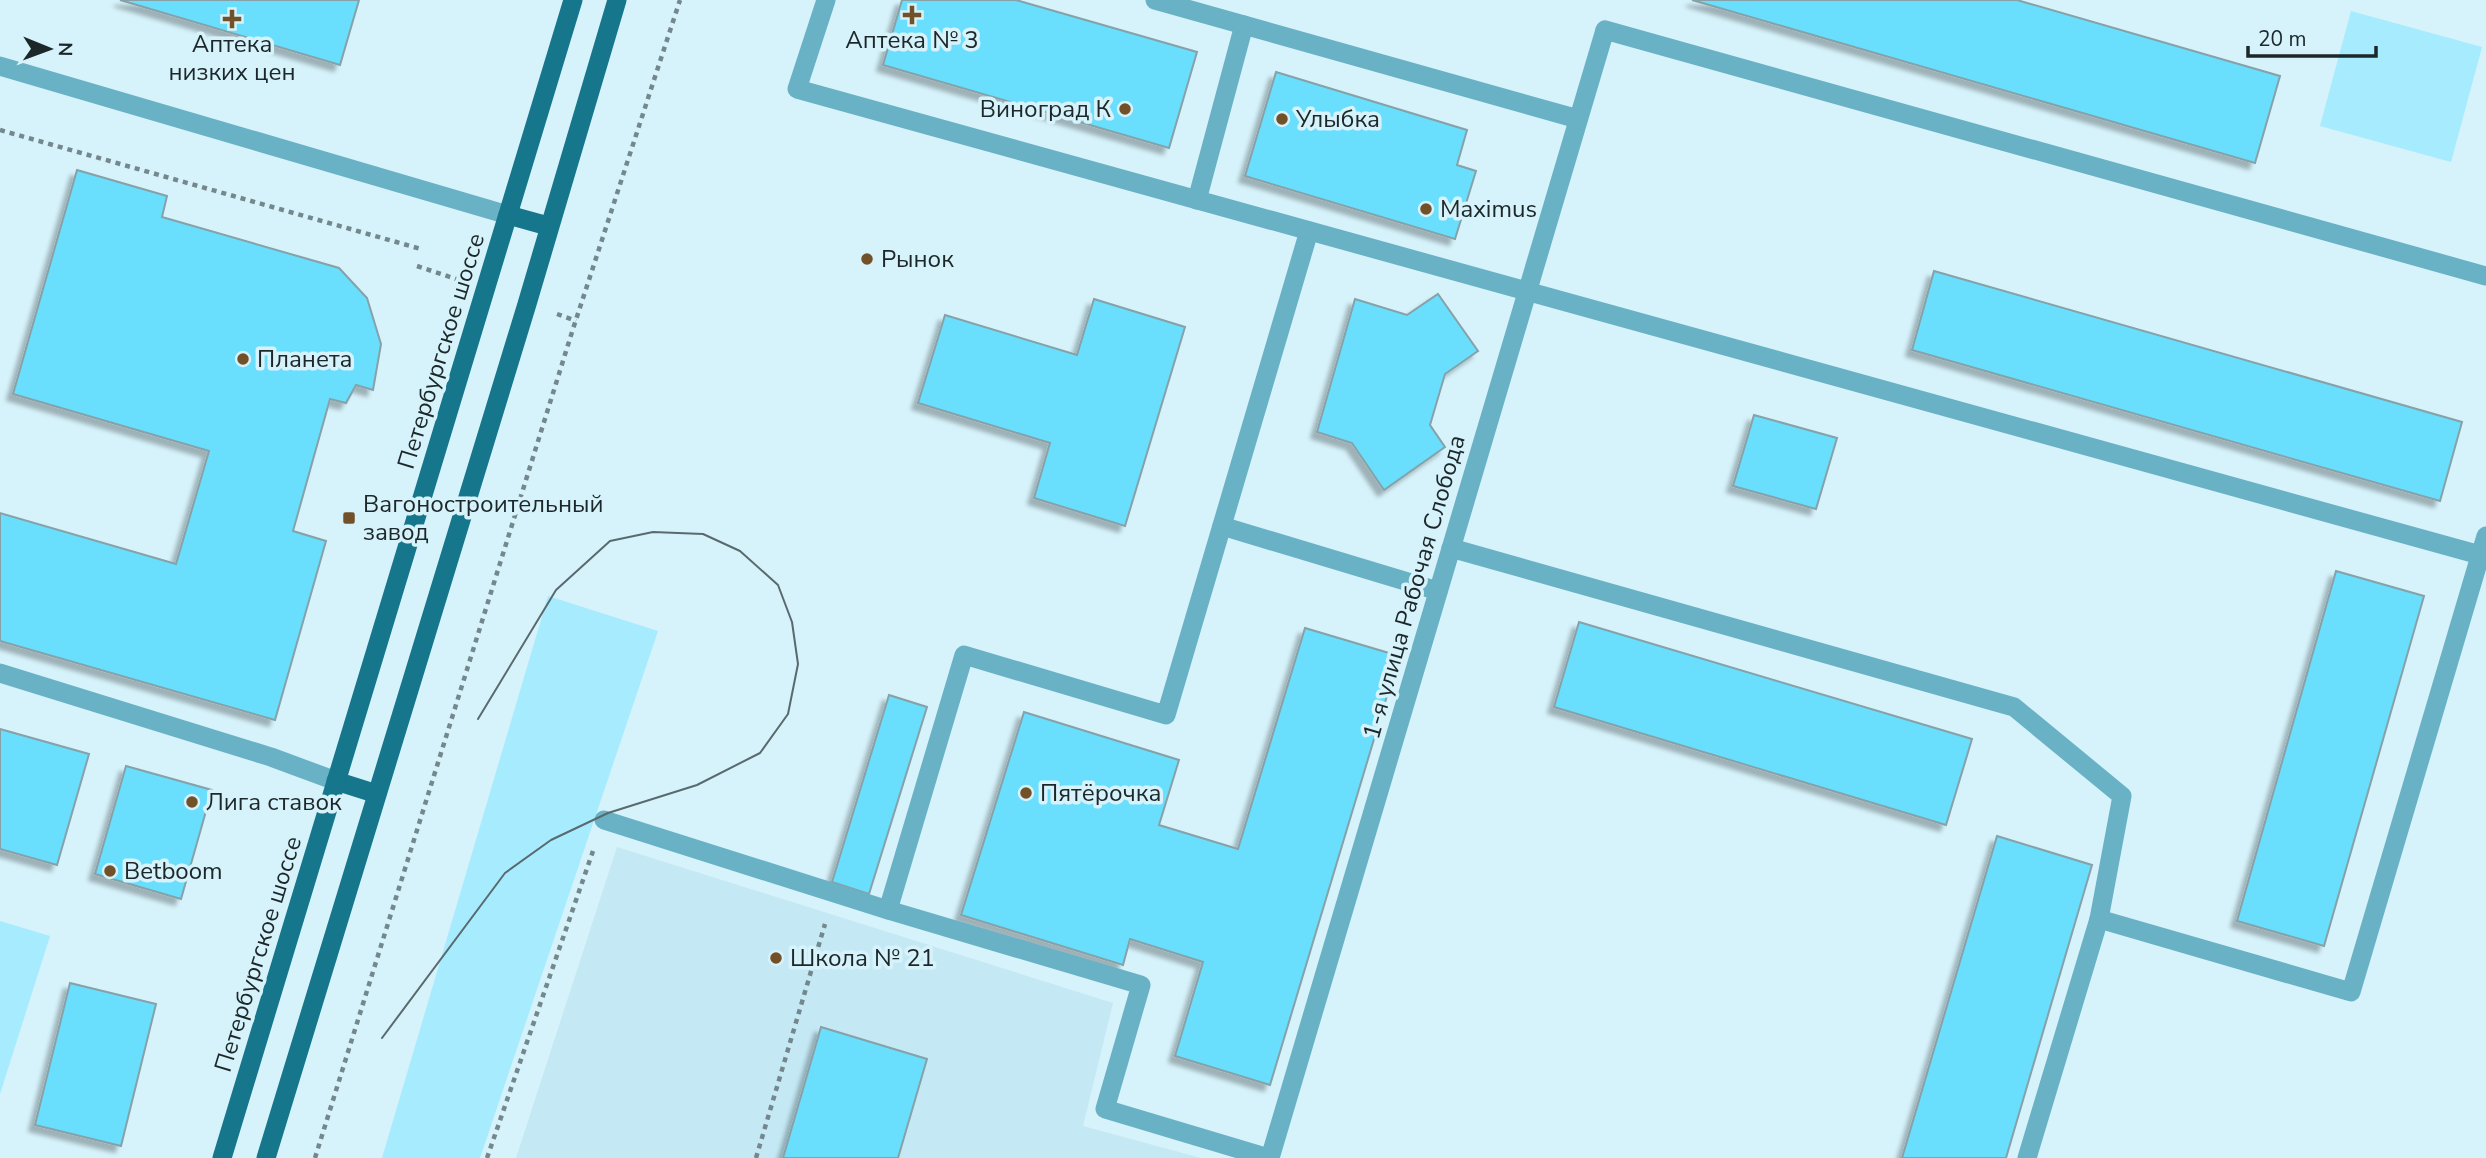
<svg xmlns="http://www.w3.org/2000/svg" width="2486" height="1158" viewBox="0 0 2486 1158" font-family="'Nunito Sans',sans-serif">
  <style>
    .built { fill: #c4e9f5 }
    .green { fill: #a7ebff }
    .building { fill: #69defd; stroke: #86a1a8; stroke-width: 2; filter: url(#shadow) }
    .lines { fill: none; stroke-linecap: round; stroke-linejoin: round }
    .path { stroke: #74878c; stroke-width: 4.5; stroke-dasharray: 5 5; stroke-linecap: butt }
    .service { stroke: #69b1c5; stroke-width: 19 }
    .minor { stroke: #69b1c5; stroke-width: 19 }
    .primary { stroke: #15768c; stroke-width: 19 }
    .tram { stroke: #596a6e; stroke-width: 2 }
    .poi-dot { fill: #725028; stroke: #d6f2fa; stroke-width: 2.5 }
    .labels { text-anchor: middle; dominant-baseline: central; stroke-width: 7; stroke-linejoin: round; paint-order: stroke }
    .poi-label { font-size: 24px; fill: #1c272a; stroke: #d6f2fa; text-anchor: start }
    .street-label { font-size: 24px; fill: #1c272a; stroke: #d6f2fa }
  </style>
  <defs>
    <filter id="shadow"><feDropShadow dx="-6" dy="6" stdDeviation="2" flood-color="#0004"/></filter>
  </defs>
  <rect width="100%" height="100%" fill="#d6f2fa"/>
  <polygon class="built" points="617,847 1113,1003 1083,1126 1201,1158 516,1158"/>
  <g class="green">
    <polygon points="2351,11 2482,47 2451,162 2320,126"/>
    <polygon points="548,596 658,631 480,1158 382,1158"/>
    <polygon points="0,921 50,936 0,1094"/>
  </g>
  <g class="building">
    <polygon points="120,0 359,0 340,65"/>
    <polygon points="902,0 1016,0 1197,52 1169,148 883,65"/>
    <polygon points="1692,0 2017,0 2280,76 2255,163"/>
    <polygon points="1276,72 1467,130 1457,165 1476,171 1455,239 1245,176"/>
    <polygon points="77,170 167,196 162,217 339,268 367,298 381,344 373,390 356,385 346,403 330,399 293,531 326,541 275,720 0,641 0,513 176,564 209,451 13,394"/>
    <polygon points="1934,271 2462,422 2440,501 1912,350"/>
    <polygon points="1438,294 1478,351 1445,374 1430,425 1445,447 1384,490 1352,443 1317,432 1355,299 1407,315"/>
    <polygon points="1094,299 1185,327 1125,526 1034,498 1050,443 918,403 945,315 1077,355"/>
    <polygon points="1754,415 1837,438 1816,509 1733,486"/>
    <polygon points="2336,571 2424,596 2324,946 2237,921"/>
    <polygon points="1579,622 1972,739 1946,825 1554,707"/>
    <polygon points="1305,628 1399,656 1270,1085 1175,1056 1203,962 1130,939 1123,965 961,915 1024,712 1179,760 1159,825 1238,849"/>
    <polygon points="889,695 927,707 869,894 832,882"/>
    <polygon points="0,729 89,754 57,865 0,849"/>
    <polygon points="126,766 212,790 181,899 95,874"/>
    <polygon points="1997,836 2092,865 2006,1158 1902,1158"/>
    <polygon points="70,983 156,1004 121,1146 35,1125"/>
    <polygon points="821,1027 927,1059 898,1158 783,1158"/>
  </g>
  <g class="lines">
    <g class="path">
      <polyline points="0,130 421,249"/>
      <polyline points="417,266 456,279"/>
      <polyline points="557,314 576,321"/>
      <polyline points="315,1158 572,332 680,0"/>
      <polyline points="487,1158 593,851"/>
      <polyline points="756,1158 825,924"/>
    </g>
    <g class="service">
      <polyline points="826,0 797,89 2480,555"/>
      <polyline points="1155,0 1578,119"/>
      <polyline points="1605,30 2486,276"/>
      <polyline points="1197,200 1244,25"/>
      <polyline points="1222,526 1438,591"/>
      <polyline points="1451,548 2014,707 2122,796 2099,919 2027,1158"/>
      <polyline points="0,673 271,757 336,781"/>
      <polyline points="604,820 888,910"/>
      <polyline points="2099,919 2351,992 2486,536"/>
      <polyline points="1269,1158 1105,1109 1141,985 888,910 964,655 1166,715 1309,231"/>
    </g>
    <g class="minor">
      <polyline points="0,66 508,215"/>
      <polyline points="1270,1158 1605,30"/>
    </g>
    <g class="primary">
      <polyline points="508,215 548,226"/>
      <polyline points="336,781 377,794"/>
      <polyline points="222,1158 573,0"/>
      <polyline points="266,1158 527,304 617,0"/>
    </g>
    <polyline class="tram" points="382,1038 505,873 551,840 608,813 697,785 760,753 788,714 798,664 792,622 778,585 740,551 703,534 653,532 610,541 556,590 478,719"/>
  </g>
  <g class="poi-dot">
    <path d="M908.5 4.5h7v7h7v7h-7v7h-7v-7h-7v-7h7z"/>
    <path d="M228.5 8.5h7v7h7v7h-7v7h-7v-7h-7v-7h7z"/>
    <circle cx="1125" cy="109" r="7"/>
    <circle cx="1282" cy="119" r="7"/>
    <circle cx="1426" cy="209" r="7"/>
    <circle cx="867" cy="259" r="7"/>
    <circle cx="243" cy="359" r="7"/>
    <rect x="342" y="511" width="14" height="14" rx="3.5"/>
    <circle cx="1026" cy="793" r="7"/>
    <circle cx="192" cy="802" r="7"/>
    <circle cx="110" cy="871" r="7"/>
    <circle cx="776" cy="958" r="7"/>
  </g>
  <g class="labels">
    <g class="poi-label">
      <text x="912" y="40" text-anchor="middle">Аптека № 3</text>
      <text x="232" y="44" text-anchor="middle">Аптека<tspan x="232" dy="28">низких цен</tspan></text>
      <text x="1111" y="109" text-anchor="end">Виноград К</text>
      <text x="1296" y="119">Улыбка</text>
      <text x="1440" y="209">Maximus</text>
      <text x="881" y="259">Рынок</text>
      <text x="257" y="359">Планета</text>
      <text x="363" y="504">Вагоностроительный<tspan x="363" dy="28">завод</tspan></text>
      <text x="1040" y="793">Пятёрочка</text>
      <text x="206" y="802">Лига ставок</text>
      <text x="124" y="871">Betboom</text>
      <text x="790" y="958">Школа № 21</text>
    </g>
    <g class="street-label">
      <text transform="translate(441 351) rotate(-73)">Петербургское шоссе</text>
      <text transform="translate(1414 587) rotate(-74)">1-я улица Рабочая Слобода</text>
      <text transform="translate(258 954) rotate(-73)">Петербургское шоссе</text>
    </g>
  </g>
  <g transform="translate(49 49) rotate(91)" stroke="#d6f2fa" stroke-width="5" paint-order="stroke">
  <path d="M0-5L12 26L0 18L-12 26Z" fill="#1c272a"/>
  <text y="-10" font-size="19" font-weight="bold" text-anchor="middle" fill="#1c272a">N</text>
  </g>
  <path d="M2248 46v10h128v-10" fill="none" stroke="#1c272a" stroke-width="3.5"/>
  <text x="2258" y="46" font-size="21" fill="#1c272a" stroke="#d6f2fa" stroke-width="5" paint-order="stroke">20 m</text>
</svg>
